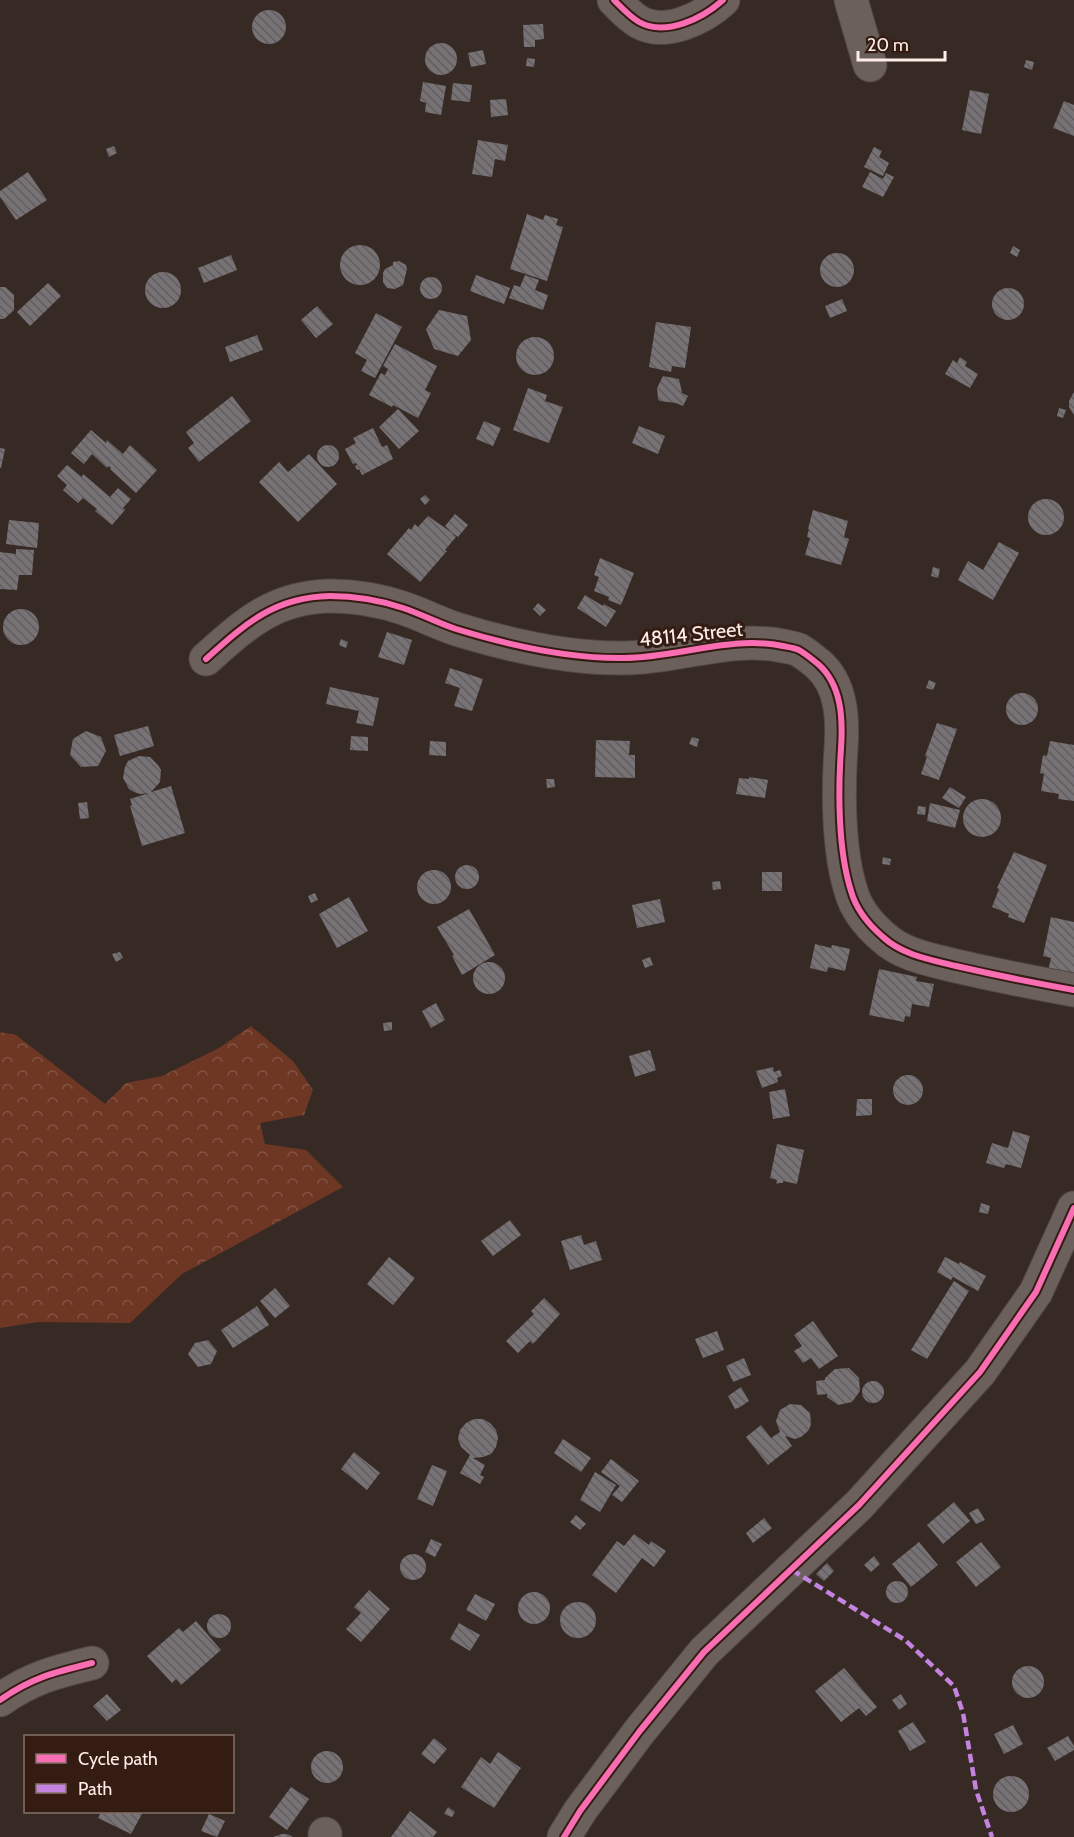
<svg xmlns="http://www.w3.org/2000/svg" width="1074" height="1837" viewBox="0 0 1074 1837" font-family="Cabin,sans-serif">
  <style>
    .forest { fill: url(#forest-crowns) }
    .building { fill: url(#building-back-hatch) }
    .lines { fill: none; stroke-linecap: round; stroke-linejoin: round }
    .street-casing { stroke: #534742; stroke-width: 35 }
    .street { stroke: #6c605c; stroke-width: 33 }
    .quiet { stroke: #c483df; stroke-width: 4.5; stroke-dasharray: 9 4.5; stroke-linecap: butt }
    .cycleway-casing { stroke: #341c13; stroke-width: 10 }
    .cycleway { stroke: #f96db3; stroke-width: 6 }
    .labels { text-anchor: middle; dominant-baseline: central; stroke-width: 6; stroke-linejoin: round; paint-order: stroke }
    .street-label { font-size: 20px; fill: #ffede7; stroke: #341c13 }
  </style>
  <defs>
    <pattern id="forest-crowns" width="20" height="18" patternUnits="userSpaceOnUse" patternTransform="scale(1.5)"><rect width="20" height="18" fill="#6d3724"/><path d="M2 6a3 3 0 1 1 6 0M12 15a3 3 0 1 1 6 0" fill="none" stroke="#835444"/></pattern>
    <pattern id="building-back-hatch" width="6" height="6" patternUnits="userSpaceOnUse" patternTransform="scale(1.5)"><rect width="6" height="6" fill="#767275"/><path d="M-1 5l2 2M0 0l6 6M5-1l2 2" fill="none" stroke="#615c5d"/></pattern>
  </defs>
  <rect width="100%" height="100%" fill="#372a25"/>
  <polygon class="forest" points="251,1026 293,1061 313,1090 304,1115 260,1123 265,1144 306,1150 343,1187 182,1274 130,1323 38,1322 0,1328 0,1032 16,1035 105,1104 126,1083 162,1076 219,1048"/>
  <g class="building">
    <circle cx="269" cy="27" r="17"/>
    <polygon points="543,24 544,39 535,40 535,47 524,47 523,25"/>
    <circle cx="441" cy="59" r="16"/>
    <polygon points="483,50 486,64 471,67 468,53"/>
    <polygon points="527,58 535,59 534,67 526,66"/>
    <polygon points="1026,60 1034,62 1032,70 1024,67"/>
    <polygon points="423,82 446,86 441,115 425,112 426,103 420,101"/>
    <polygon points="453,83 472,85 470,102 451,100"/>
    <polygon points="970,90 989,94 981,134 962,130"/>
    <polygon points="506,99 508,115 491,117 490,100"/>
    <polygon points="1064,101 1074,105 1074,136 1053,128"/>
    <polygon points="478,140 508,145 505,161 495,159 492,177 472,174"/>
    <polygon points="114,146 117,153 109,157 106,149"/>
    <polygon points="874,147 882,151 879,157 889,163 883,176 864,167"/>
    <polygon points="28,172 47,200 16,220 0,197 0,191"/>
    <polygon points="870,172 883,179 886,173 894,177 883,197 862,187"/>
    <polygon points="527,214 543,220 545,215 558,219 556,225 563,227 547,281 510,269"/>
    <circle cx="360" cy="265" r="20"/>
    <polygon points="1013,246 1020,250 1017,257 1010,253"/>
    <circle cx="837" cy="270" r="17"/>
    <polygon points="231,255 237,270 204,283 198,268"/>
    <polygon points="399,261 406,265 407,269 403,285 395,289 387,288 383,282 383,273 385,269 393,265 393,262"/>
    <circle cx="163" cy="290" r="18"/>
    <polygon points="476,275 510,288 504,304 470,291"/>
    <polygon points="525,275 539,280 535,290 548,295 543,310 509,298 514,285 520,287"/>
    <circle cx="431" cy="288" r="11"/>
    <polygon points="48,283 61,296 30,326 17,312"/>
    <polygon points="0,287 5,287 14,295 14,310 4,319 0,319"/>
    <circle cx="1008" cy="304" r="16"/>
    <polygon points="842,299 847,311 830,318 825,306"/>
    <polygon points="317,306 333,324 316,338 301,320"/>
    <polygon points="439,310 467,316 471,340 458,356 434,349 426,329"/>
    <polygon points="376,313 402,327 375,378 361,371 367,360 355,353"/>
    <polygon points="656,322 691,327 685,368 672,366 671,372 649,367"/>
    <polygon points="257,335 263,350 230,362 225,347"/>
    <circle cx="535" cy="356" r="19"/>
    <polygon points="395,344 437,366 425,390 431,393 418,418 393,405 392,407 369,395 381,373 385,375 388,369 383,366"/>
    <polygon points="960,357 967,362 965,366 978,374 970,388 945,374 953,360 957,363"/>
    <polygon points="663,376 679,379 682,393 688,396 683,406 676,403 660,401 658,399 657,388"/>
    <polygon points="528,388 547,395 545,401 563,407 549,443 513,430"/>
    <polygon points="1074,392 1074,415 1069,407 1069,401"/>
    <polygon points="232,396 251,421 199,462 188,448 194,443 186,432"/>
    <polygon points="1059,408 1066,410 1063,418 1057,416"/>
    <polygon points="398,409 419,431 399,449 379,427"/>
    <polygon points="484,421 501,428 493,446 476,439"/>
    <polygon points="639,426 665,436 658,454 632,443"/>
    <polygon points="373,428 382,447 387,445 393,459 362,475 359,469 357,470 355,466 357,465 356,463 353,464 345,449 356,443 353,438"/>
    <polygon points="91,430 106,443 107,440 123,454 130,445 157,470 136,493 110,469 111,468 109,466 107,468 92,454 84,464 71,453"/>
    <circle cx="328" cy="456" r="11"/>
    <polygon points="0,448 5,449 1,468 0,468"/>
    <polygon points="309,454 337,484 298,522 259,482 279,462 288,472"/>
    <polygon points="67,465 82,477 83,474 110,497 118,488 131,499 123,508 125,510 112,525 95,511 97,509 83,498 78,503 63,490 67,485 57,476"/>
    <polygon points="425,495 430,500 425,505 420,499"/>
    <circle cx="1046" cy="517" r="18"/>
    <polygon points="813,510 848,521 844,537 849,539 841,565 805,555 810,538 807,537 809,529 808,529"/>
    <polygon points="455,514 468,525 458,537 452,533 456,537 445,550 447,551 420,582 387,554 409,528 411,530 415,524 418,527 428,516 451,532 445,526"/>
    <polygon points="9,520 39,523 37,548 6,544"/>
    <polygon points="999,542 1019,553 993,600 958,580 968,561 983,570"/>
    <polygon points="16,549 34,550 32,575 19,575 17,590 0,589 0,552 16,554"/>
    <polygon points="600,558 634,573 621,605 608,600 609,597 594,591 599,577 594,575"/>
    <polygon points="933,567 940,569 938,578 931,576"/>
    <polygon points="585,595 603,606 604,604 616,611 606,627 577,608"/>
    <polygon points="538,603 546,610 540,616 533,609"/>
    <circle cx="21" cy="627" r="18"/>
    <polygon points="387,632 412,640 404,665 378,657"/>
    <polygon points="341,639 348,642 346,648 339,645"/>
    <polygon points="450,668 483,679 472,711 454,706 460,688 445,683"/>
    <polygon points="929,680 936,683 933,690 926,688"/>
    <polygon points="330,687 379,698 373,726 356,723 359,711 326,704"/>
    <circle cx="1022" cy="709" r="16"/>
    <polygon points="937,723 957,729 939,780 921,774 927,757 925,756"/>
    <polygon points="148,726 154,746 120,756 114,735"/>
    <polygon points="86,731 101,737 106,751 98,766 81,767 70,755 73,739"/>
    <polygon points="351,736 368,737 368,751 350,750"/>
    <polygon points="692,737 699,739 697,747 689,744"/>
    <polygon points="596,740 630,741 629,755 635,755 635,778 595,777"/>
    <polygon points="430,741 446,742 446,756 429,755"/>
    <polygon points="1050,741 1074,745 1074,801 1058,799 1059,794 1041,791 1044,774 1040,773 1043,755 1047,756"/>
    <polygon points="139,756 150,757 158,765 161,770 160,782 151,792 171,786 185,833 142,846 130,806 132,805 130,799 149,793 140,794 134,792 129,789 123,778 125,767 128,761"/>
    <polygon points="749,777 768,780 765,798 736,794 739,778 749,779"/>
    <polygon points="546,779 554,779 555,787 547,788"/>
    <polygon points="950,787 966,797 959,808 942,798"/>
    <circle cx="982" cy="818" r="19"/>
    <polygon points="87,802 89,818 80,819 78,803"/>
    <polygon points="930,803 960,810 955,828 927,821"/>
    <polygon points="918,806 926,807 925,815 917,814"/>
    <polygon points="1014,852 1047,865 1024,923 1008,917 1009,914 992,907 999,889 997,888"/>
    <polygon points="883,857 891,859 890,865 882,864"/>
    <circle cx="467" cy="877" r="12"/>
    <circle cx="434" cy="887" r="17"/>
    <rect x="762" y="872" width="20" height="19"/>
    <polygon points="720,881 721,889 713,890 712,882"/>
    <polygon points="315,893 318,900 311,903 308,896"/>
    <polygon points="349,897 368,931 337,948 319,914"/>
    <polygon points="660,899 665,922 637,928 632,905"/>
    <polygon points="469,909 495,955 462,975 452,956 454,955 437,927"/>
    <polygon points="1051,917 1074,922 1074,977 1048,971 1051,958 1043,956"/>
    <polygon points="815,944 831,948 832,945 850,949 845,971 828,967 827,972 810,968"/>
    <polygon points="120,952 123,958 116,962 112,954"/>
    <polygon points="650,957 653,965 645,968 642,960"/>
    <circle cx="489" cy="978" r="16"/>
    <polygon points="879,969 917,977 916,981 934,984 929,1007 912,1004 910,1017 905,1016 904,1022 869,1015"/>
    <polygon points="436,1003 445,1020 431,1028 422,1011"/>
    <polygon points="392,1022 392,1030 384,1031 383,1023"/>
    <polygon points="650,1050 656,1070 635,1077 629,1056"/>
    <polygon points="773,1067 774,1072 780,1070 782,1076 777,1078 778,1082 762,1088 756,1071"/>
    <circle cx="908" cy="1090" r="15"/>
    <polygon points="785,1089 790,1116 773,1119 769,1092"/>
    <polygon points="857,1099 872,1099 872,1115 856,1116"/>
    <polygon points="1013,1131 1030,1136 1021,1168 1006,1164 1004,1168 986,1163 992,1143 1008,1148"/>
    <polygon points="777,1144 804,1150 797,1184 783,1181 783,1183 779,1183 778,1184 776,1183 777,1180 770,1178"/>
    <polygon points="981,1203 990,1206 988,1214 979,1212"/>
    <polygon points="510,1220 521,1235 493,1256 481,1241"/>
    <polygon points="581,1235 584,1245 596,1241 602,1260 570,1270 561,1241"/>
    <polygon points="389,1257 415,1278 393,1305 367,1284"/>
    <polygon points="945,1257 959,1264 960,1262 986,1276 978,1291 953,1277 951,1280 937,1272"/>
    <polygon points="954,1281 969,1291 927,1359 911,1350"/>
    <polygon points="275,1288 290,1306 275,1318 260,1301"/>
    <polygon points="544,1298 560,1314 533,1344 530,1341 518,1353 506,1341 534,1314 531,1311"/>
    <polygon points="257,1306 269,1325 233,1348 221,1330"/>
    <polygon points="813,1321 838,1356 819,1369 811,1358 803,1363 794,1351 802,1346 794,1335"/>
    <polygon points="717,1331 724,1350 703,1358 695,1339"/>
    <polygon points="208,1340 217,1351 211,1364 198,1367 188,1354 195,1343"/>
    <polygon points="744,1358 751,1375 733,1382 726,1366"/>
    <polygon points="849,1368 859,1378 860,1391 852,1402 838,1405 827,1397 827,1394 817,1395 816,1381 825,1380 825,1378 835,1369"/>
    <circle cx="873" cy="1392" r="11"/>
    <polygon points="741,1387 749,1401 740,1407 735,1409 728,1396"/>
    <polygon points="790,1404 801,1405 810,1413 811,1424 809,1430 801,1437 795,1439 785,1436 792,1446 768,1465 746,1437 761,1425 771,1438 780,1432 776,1421 780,1410"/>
    <polygon points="474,1419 483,1419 490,1423 496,1430 498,1438 496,1447 491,1454 483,1457 473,1458 485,1465 480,1475 484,1477 480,1484 460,1473 470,1455 461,1447 458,1439 460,1430 466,1423"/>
    <polygon points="563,1439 591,1458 581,1472 554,1453"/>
    <polygon points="354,1452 380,1473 367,1490 341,1469"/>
    <polygon points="611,1459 639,1481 622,1502 612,1495 620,1486 601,1472"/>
    <polygon points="432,1465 447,1471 433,1506 417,1499"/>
    <polygon points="595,1472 616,1485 600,1512 580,1500"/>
    <polygon points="954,1502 970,1521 943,1544 927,1525"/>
    <polygon points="978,1508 985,1520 976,1524 969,1513"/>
    <polygon points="576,1515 586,1524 580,1530 570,1522"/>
    <polygon points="764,1518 772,1528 753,1543 746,1533"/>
    <polygon points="634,1534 649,1545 651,1541 666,1551 654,1567 642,1558 616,1593 592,1575 617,1541 624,1546"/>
    <polygon points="431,1539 442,1544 435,1557 425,1552"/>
    <polygon points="919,1542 938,1565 911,1587 892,1564"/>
    <polygon points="981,1542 1001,1567 976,1587 956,1562"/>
    <circle cx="413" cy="1567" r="13"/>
    <polygon points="874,1556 880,1564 871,1572 864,1565"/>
    <polygon points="827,1563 834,1571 824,1581 816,1574"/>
    <circle cx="897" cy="1592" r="11"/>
    <polygon points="369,1590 390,1609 361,1642 346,1629 361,1613 354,1607"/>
    <circle cx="534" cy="1608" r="16"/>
    <polygon points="475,1594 495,1604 486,1621 466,1610"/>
    <circle cx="578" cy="1620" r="18"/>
    <circle cx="219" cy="1626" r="12"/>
    <polygon points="196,1621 221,1650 181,1685 176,1679 172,1683 147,1656 179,1628 183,1632"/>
    <polygon points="459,1623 480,1635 470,1651 450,1639"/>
    <circle cx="1028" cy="1682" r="16"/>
    <polygon points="844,1668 877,1707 866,1716 859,1708 841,1722 815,1691"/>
    <polygon points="107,1694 121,1710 107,1721 93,1706"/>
    <polygon points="901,1694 907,1704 899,1710 892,1700"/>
    <polygon points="913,1722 926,1742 910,1751 898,1731"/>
    <polygon points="1013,1725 1023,1744 1004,1754 994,1734"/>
    <polygon points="1068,1736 1074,1746 1074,1750 1055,1761 1047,1748"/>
    <polygon points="434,1738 447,1749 434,1764 421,1754"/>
    <circle cx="327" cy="1767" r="16"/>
    <polygon points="498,1752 521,1768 494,1808 461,1787 481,1757 490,1764"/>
    <circle cx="1011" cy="1794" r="18"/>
    <polygon points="291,1787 309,1799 287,1830 269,1817"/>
    <polygon points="448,1807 455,1812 452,1817 444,1814"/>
    <polygon points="410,1811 437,1832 433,1837 391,1837"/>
    <polygon points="101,1812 143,1812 131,1834 98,1818"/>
    <polygon points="209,1814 225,1821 217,1837 201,1831"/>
    <polygon points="282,1834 287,1834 293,1837 273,1837"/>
  </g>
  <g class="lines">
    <defs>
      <g id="street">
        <path d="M 614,0 C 622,8 629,16 639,22 C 666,37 703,18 723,0"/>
        <polyline points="851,0 870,65"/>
        <path d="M 206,659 C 245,624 274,597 330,596 C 354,596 379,600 403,608 C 421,614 438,623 456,629 C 508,645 570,659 624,658 C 677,658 730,635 783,646 C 788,647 795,648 799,650 C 806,654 813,660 818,664 C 842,685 843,719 841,749 C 838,791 838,850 851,891 C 856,909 869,925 883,937 C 902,955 932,960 956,966 C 995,975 1035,983 1074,990"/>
        <path d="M 0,1700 C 31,1678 55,1672 92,1663"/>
        <polyline points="325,1837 325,1834"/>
        <polyline points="564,1837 580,1811 639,1732 704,1652 859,1505 980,1372 1036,1292 1074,1208"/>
      </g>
    </defs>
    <use href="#street" class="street-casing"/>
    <use href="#street" class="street"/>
    <polyline class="quiet" points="792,1570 905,1640 954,1686 963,1713 976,1790 992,1837"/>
    <defs>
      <g id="cycleway">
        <path d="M 614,0 C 622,8 629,16 639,22 C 666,37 703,18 723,0"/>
        <path d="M 206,659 C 245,624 274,597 330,596 C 354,596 379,600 403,608 C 421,614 438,623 456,629 C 508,645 570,659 624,658 C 677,658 730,635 783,646 C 788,647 795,648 799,650 C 806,654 813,660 818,664 C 842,685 843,719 841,749 C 838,791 838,850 851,891 C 856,909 869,925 883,937 C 902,955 932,960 956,966 C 995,975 1035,983 1074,990"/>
        <path d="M 0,1700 C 31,1678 55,1672 92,1663"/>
        <polyline points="564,1837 580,1811 639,1732 704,1652 859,1505 980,1372 1036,1292 1074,1208"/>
      </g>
    </defs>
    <use href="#cycleway" class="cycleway-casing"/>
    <use href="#cycleway" class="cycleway"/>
  </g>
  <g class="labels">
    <g class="street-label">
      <text transform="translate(691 634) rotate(-6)">48114 Street</text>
    </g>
  </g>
  <rect x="24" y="1735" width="210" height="78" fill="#341c13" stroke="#857068" stroke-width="1.5"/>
  <rect x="36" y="1754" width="30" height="9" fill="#f96db3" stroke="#857068" stroke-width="1.5"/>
  <text x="78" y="1765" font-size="18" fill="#ffede7">Cycle path</text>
  <rect x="36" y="1784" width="30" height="9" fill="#c483df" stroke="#857068" stroke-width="1.5"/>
  <text x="78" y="1795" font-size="18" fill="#ffede7">Path</text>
  <path d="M858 51v9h87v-9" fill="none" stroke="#ffede7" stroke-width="3"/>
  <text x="867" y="51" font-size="18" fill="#ffede7" stroke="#341c13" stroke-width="4.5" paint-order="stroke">20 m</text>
</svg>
